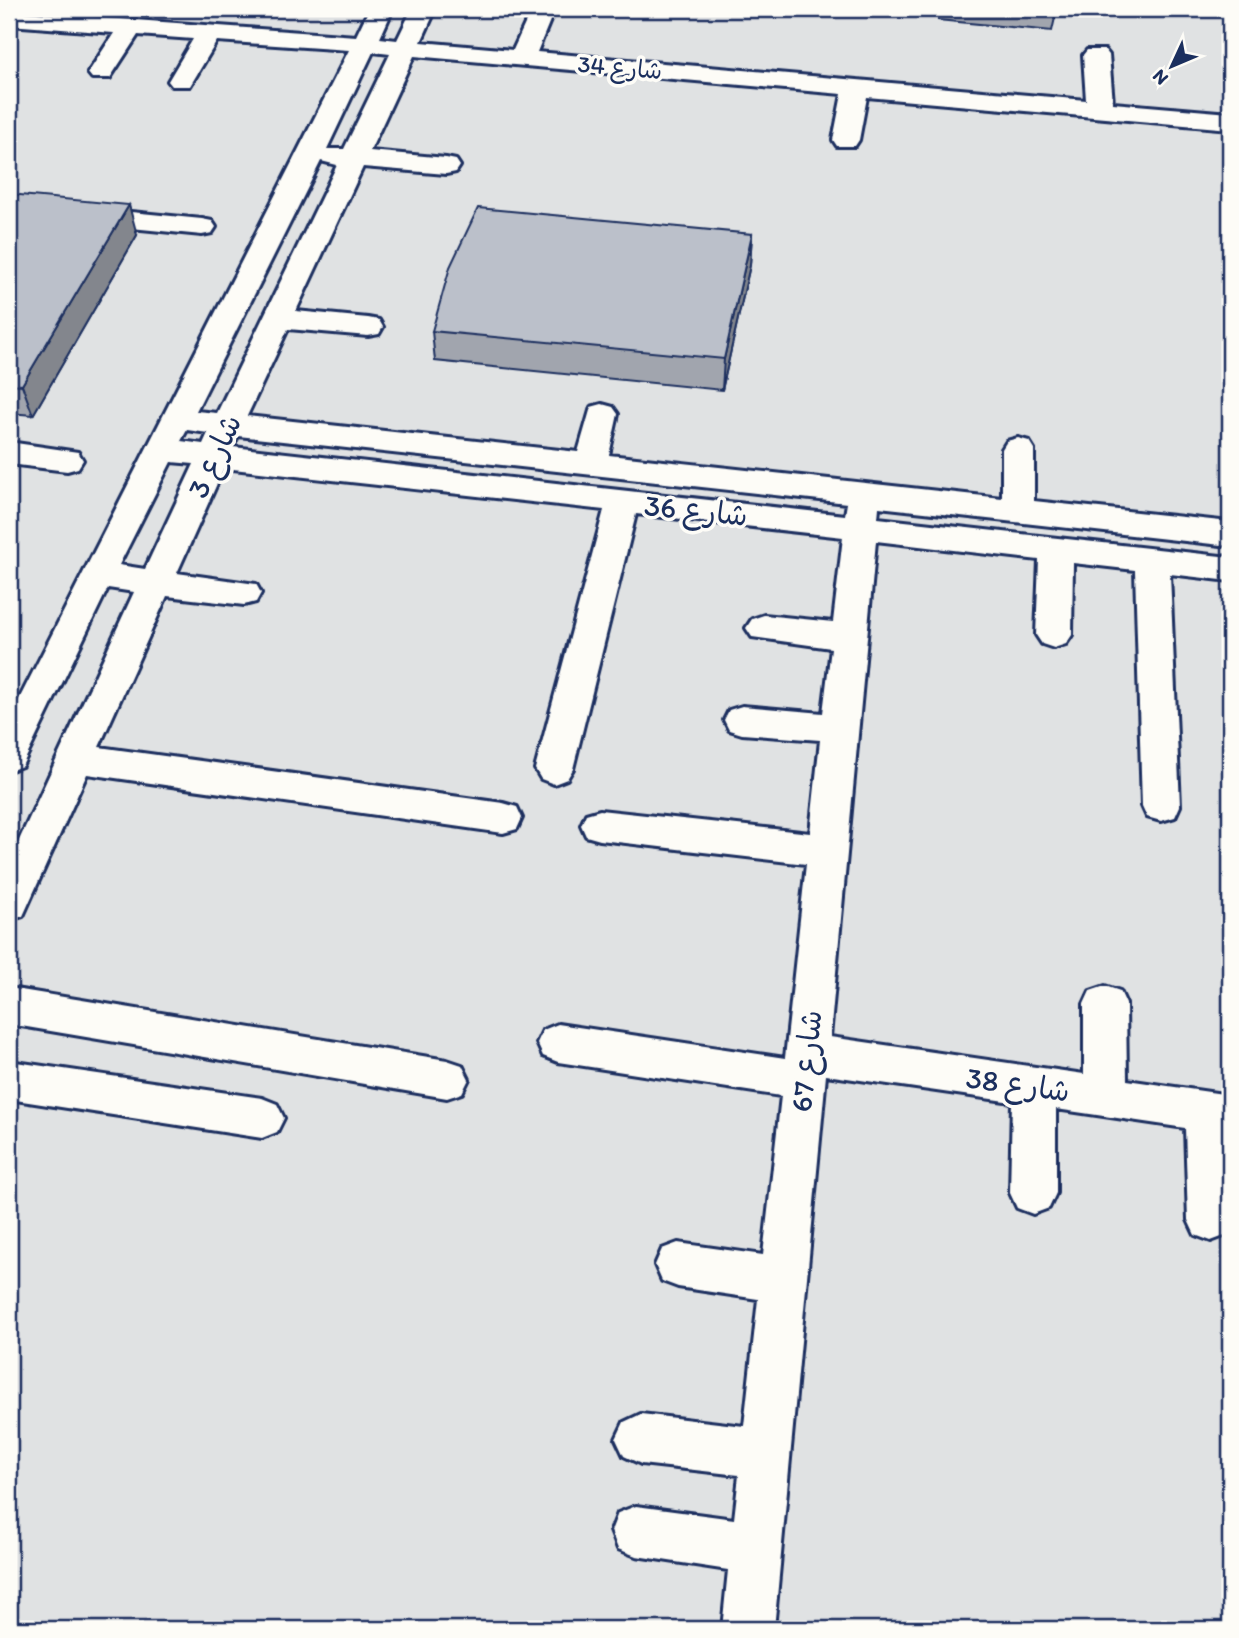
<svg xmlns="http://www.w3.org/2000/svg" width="1239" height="1638" viewBox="0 0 1239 1638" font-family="Itim,'Playpen Sans Arabic',sans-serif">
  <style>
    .built { fill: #e0e2e3 }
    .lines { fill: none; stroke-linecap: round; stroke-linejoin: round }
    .minor-casing { stroke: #1b2f5e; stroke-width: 6 }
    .minor { fill: #fdfcf7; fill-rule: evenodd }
    .wall { fill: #a1a5ae; stroke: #1b2f5e; stroke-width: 2 }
    .shaded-wall { fill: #83868d; stroke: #1b2f5e; stroke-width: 2 }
    .building { fill: #bbc0ca; stroke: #1b2f5e; stroke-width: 2 }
    .labels { text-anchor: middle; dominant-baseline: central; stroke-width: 7; stroke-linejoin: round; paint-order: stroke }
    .far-street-label { font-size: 24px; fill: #1b2f5e; stroke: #fdfcf7 }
    .street-label { font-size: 30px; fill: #1b2f5e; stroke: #fdfcf7 }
  </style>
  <rect width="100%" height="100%" fill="#f0f0ee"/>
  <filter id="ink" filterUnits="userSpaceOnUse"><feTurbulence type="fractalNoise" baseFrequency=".0143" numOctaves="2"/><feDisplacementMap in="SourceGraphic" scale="14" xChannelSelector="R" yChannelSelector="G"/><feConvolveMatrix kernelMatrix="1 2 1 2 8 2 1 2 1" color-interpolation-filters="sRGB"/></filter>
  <g filter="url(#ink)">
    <rect class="built" x="9" y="9" width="1221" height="1620"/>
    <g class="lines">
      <defs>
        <g id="minor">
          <path d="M 369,9 L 393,9 L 380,38 L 397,40 L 412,9 L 436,9 L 421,42 L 513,50 L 530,13 L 548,13 L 551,18 L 537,52 L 1086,100 L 1083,55 L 1087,50 L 1105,50 L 1109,55 L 1113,103 L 1230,113 L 1230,129 L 867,97 L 859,140 L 855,146 L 837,146 L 833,140 L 842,94 L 414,56 L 370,151 L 446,158 L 456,160 L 460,166 L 456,172 L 446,174 L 363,167 L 296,311 L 368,318 L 379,320 L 383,327 L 379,334 L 368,336 L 288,329 L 247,416 L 578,452 L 591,407 L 602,404 L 613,407 L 618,414 L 609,455 L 1002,498 L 1002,449 L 1007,441 L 1018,438 L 1029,441 L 1034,449 L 1034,501 L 1230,522 L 1230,546 L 879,507 L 878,518 L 1230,557 L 1230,581 L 1170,574 L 1180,806 L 1175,817 L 1161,821 L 1147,817 L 1142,806 L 1135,570 L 1073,563 L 1072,635 L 1066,644 L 1054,648 L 1042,644 L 1036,635 L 1039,560 L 876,541 L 830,1037 L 1084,1074 L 1084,1004 L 1090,991 L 1105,986 L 1120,991 L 1126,1004 L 1127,1080 L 1230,1095 L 1230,1228 L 1227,1235 L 1211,1241 L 1195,1235 L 1188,1220 L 1185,1128 L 1056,1109 L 1056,1193 L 1049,1208 L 1033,1214 L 1017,1208 L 1010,1193 L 1012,1102 L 826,1075 L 774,1629 L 722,1629 L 728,1570 L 636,1556 L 618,1549 L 611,1531 L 618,1513 L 636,1506 L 734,1519 L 739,1475 L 641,1464 L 624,1456 L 616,1439 L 624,1422 L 641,1414 L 744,1426 L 758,1299 L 678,1287 L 662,1281 L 655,1265 L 662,1249 L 678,1243 L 763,1255 L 781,1096 L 558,1062 L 543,1056 L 537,1043 L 543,1030 L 558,1024 L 785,1058 L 806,864 L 600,840 L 586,836 L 581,825 L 586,814 L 600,810 L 810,833 L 820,740 L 742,734 L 729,730 L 724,720 L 729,710 L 742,706 L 823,713 L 831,648 L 752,637 L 746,628 L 752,619 L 764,615 L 833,622 L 843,537 L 636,514 L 573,769 L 567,779 L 554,784 L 541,779 L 535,769 L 604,510 L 224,468 L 177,573 L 256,584 L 261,593 L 256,602 L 244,605 L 167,596 L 99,747 L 503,803 L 517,807 L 522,818 L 517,829 L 503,833 L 87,774 L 23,916 L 9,920 L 9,862 L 134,592 L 108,588 L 22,766 L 9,771 L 9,719 L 349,50 L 217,41 L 190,86 L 172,86 L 168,81 L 193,39 L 138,35 L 110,78 L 92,78 L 88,73 L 114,33 L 9,25 L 9,11 L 356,36 ZM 373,52 L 390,54 L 344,149 L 327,149 ZM 321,161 L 337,165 L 217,413 L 196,411 ZM 187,430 L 208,433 L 203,444 L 181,441 ZM 238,436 L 847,503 L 845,515 L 233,447 ZM 171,462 L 194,464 L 145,569 L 119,565 Z"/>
          <polygon points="9,200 202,219 212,221 216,227 212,233 202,235 9,216"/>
          <polygon points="9,442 78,452 83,460 78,468 67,471 9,464"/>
          <polygon points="9,988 447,1060 462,1065 469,1079 462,1093 447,1098 9,1024"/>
          <polygon points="9,1061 262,1098 277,1104 284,1118 277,1132 262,1138 9,1099"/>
        </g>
      </defs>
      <use href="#minor" class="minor-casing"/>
      <use href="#minor" class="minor"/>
    </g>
    <g class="wall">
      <polygon points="938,9 1057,9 1052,31 938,20"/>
      <polygon points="9,194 137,235 33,415 9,413"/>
      <polygon points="752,234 750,265 722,390 435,361 432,331"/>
    </g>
    <g class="shaded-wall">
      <polygon points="129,205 137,235 33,415 22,385"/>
      <polygon points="752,234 750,265 722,390 724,359"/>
    </g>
    <g class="building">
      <polygon points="9,194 129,205 22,385 9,384"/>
      <polygon points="478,208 752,234 724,359 432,331 450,267"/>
    </g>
  </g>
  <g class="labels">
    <g class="far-street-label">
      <text transform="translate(620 67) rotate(5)">شارع 34</text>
    </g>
    <g class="street-label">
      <text transform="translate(214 456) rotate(-65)">شارع 3</text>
      <text transform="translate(696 510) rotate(6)">شارع 36</text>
      <text transform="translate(806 1061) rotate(-84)">شارع 67</text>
      <text transform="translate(1018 1084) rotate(8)">شارع 38</text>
    </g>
  </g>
  <rect width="1239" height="1638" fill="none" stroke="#fdfcf7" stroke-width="35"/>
  <rect x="18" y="18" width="1204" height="1603" fill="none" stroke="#1b2f5e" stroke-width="2.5" filter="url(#ink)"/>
  <g transform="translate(1172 66) rotate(226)" stroke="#fdfcf7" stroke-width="5" paint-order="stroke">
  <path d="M0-5L12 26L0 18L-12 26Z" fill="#1b2f5e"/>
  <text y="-10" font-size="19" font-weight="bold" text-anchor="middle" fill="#1b2f5e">N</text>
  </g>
</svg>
